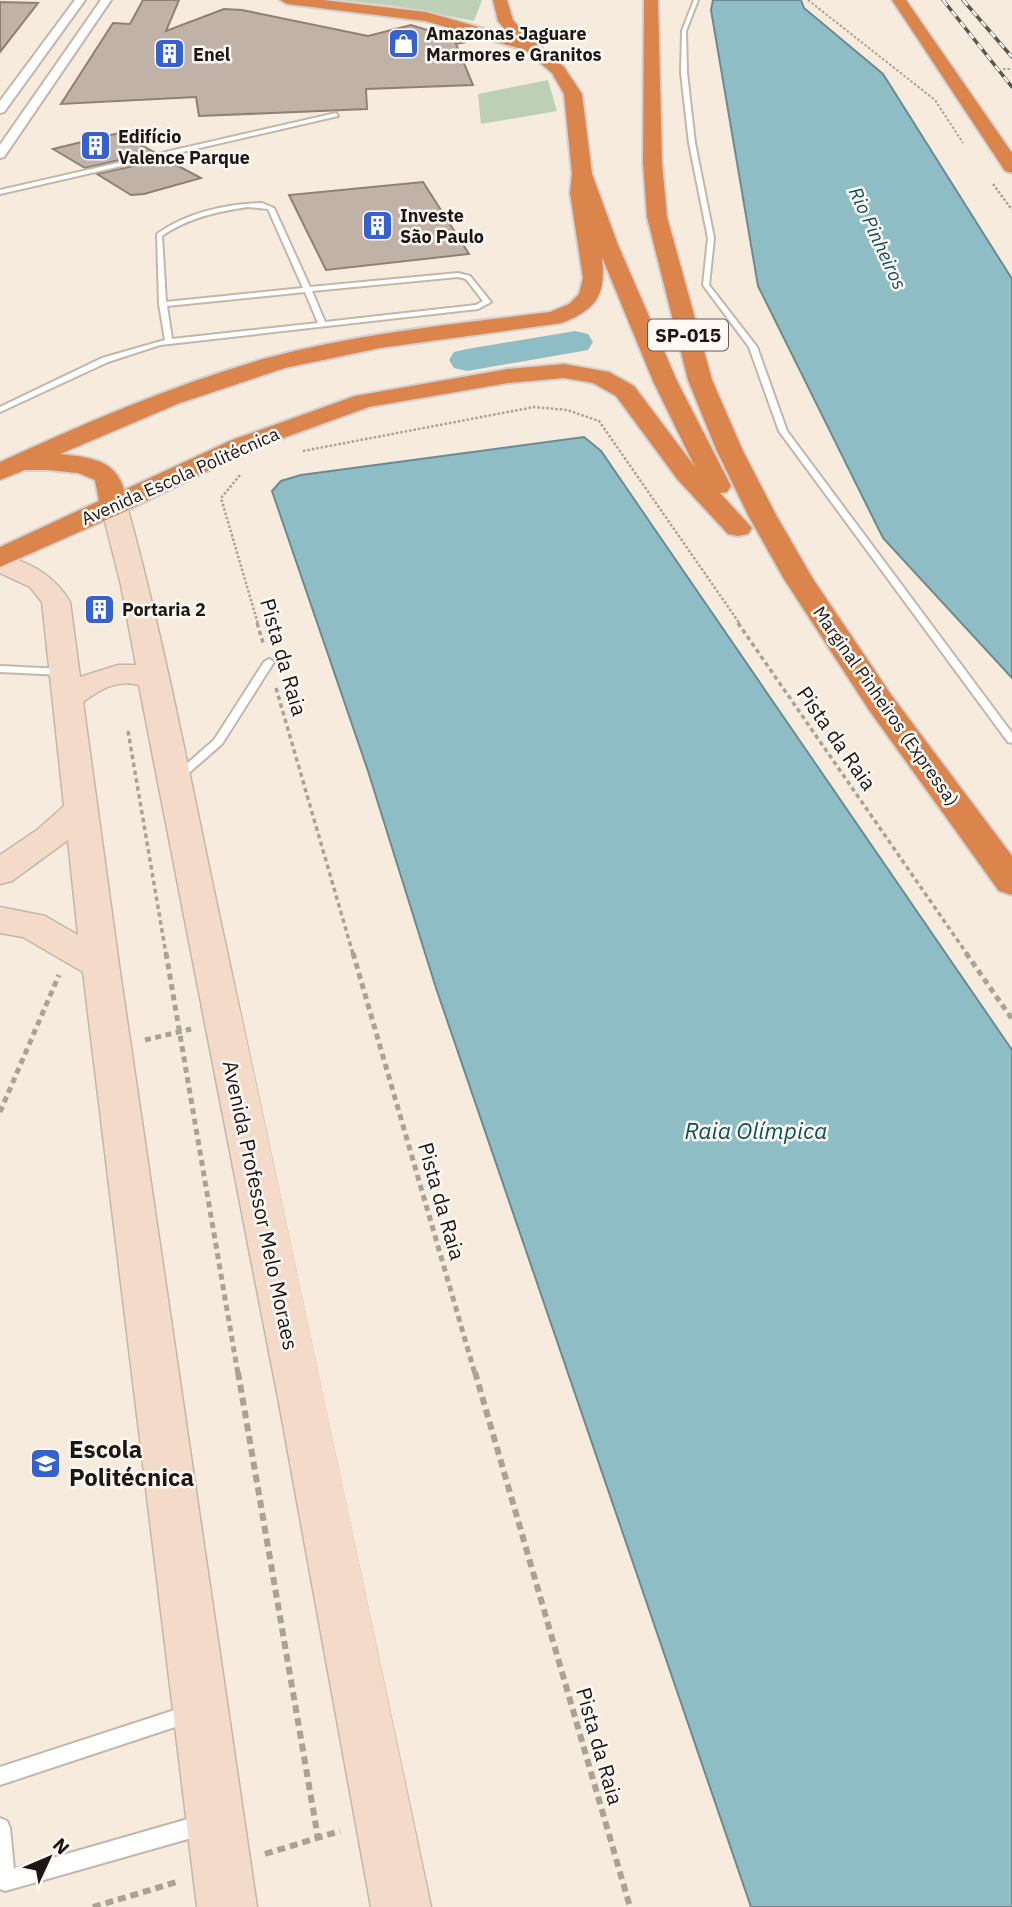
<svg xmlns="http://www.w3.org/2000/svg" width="1012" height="1907" viewBox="0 0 1012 1907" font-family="'IBM Plex Sans',sans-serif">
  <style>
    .green { fill: #bdd0b5 }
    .water { fill: #8fbdc5; stroke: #6c8b90; stroke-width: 2 }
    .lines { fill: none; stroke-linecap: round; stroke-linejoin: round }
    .river { fill: #8fbdc5; fill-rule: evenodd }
    .building { fill: #c1b2a8; stroke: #8f8077; stroke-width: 2 }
    .lane-casing { stroke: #c3b7aa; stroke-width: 4 }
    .street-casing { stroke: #c3b7aa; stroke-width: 4 }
    .secondary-casing { stroke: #c3b7aa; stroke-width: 3 }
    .highway-casing { stroke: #d2d1d0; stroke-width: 4 }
    .path-far4 { stroke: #aba297; stroke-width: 2; stroke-dasharray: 2.5 2; stroke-linecap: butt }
    .path-far3 { stroke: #aba297; stroke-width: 2.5; stroke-dasharray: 2.5 2; stroke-linecap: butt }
    .path-far2 { stroke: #aba297; stroke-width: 3.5; stroke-dasharray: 4.5 3.5; stroke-linecap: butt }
    .path-far1 { stroke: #aba297; stroke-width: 5; stroke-dasharray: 6 4.5; stroke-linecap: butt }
    .path { stroke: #aba297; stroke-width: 6; stroke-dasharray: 8 5; stroke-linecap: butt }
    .lane { fill: #fff; fill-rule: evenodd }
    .street { fill: #fff; fill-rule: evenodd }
    .secondary { fill: #f4dac9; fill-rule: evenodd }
    .highway { fill: #db844b; fill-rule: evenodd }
    .rail-casing { stroke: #5e5750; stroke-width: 3.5 }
    .rail { stroke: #fef9f4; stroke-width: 2.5; stroke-dasharray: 7; stroke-linecap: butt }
    .labels { text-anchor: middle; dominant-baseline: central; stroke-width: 5; stroke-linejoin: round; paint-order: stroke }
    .far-poi-label { font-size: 18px; font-weight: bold; fill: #1c1713; stroke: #fef9f4; text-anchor: start }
    .far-street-label { font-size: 18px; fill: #1c1713; stroke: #fef9f4 }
    .far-water-label { font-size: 19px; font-style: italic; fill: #0c5059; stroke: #fef9f4 }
    .shield { fill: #fef9f4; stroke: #605b56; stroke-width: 2 }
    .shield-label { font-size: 19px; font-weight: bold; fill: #1c1713 }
    .street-label { font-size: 21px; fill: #1c1713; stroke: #fef9f4 }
    .water-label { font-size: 23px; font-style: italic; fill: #0c5059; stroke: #fef9f4 }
    .near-poi-label { font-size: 24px; font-weight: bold; fill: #1c1713; stroke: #fef9f4; text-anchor: start }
  </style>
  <rect width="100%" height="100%" fill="#f7ebdd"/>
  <g class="green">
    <polygon points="340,0 482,0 474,21 396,6"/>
    <polygon points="548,80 557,111 481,124 478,94"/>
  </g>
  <g class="water">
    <polygon points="713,0 801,0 804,8 883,74 1012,279 1012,678 883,538 758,286 711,10"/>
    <polygon points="584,437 601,451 1012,1050 1012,1907 751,1907 436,988 368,771 272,491 281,481 301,475"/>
  </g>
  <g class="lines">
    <polygon class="river" points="575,331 588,334 593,342 588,350 467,371 454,368 449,360 454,352 467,349"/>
  </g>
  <g class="building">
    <polygon points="143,0 179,0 166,31 224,9 242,10 368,36 411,25 466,42 456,44 473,85 366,89 367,109 199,116 196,97 61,104 113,23 130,24"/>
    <polygon points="0,2 38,3 0,52"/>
    <polygon points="119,133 154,152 85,168 53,149"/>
    <polygon points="165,159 201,178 144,194 131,195 97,174"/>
    <polygon points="423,182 469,254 326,270 289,195"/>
  </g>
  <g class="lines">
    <defs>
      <g id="lane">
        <polygon points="694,0 698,0 686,31 687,73 695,143 714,238 709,285 757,347 787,431 1012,733 1012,743 1008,742 779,431 749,347 703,285 708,238 689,143 681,73 682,31"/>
        <polygon points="336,113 338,116 0,194 0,190"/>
        <path d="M 262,203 L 274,208 L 310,287 L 458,273 L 470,276 L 491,302 L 478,309 L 160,345 L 108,362 L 0,412 L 0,407 L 102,358 L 165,340 L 159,304 L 157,234 C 186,213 226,204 262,203 ZM 248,207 L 268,209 L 303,288 L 166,302 L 162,236 C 187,218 219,211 248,207 ZM 458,277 L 466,279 L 483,301 L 476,305 L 325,322 L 312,291 ZM 305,292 L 318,323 L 172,339 L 167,306 Z"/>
        <polygon points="269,659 274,662 222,744 182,779 174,779 173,777 174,775 214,740 264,662"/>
        <polygon points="0,666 63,669 68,672 63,675 0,672"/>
        <polygon points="190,1705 196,1708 199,1714 196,1720 0,1785 0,1767"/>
        <polygon points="202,1815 209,1818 212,1825 209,1832 202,1835 5,1891 0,1889 0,1818 7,1821 10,1828 14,1869"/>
      </g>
      <g id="street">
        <polygon points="75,0 85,0 4,112 0,113 0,101"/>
        <polygon points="101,0 111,0 4,157 0,158 0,145"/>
      </g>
      <path id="secondary" d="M 114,498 L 123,500 L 127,506 C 168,654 195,806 228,956 C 298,1272 365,1589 431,1907 L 371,1907 L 279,1403 L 139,685 C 118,679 100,689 83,702 L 119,965 L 257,1907 L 197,1907 L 83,972 L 23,937 L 0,933 L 0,907 L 45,916 L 78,935 L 68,840 L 12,881 L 0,884 L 0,855 L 37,830 L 64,806 L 42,602 L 30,587 L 0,573 L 0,555 C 30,562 54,575 70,602 L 80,677 L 118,665 L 136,665 L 121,585 L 101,506 L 105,500 Z"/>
      <g id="highway">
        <path d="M 280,0 L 323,0 L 426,12 L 510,36 L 498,21 L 493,0 L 507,0 L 513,20 L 523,32 L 564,67 L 582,94 L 592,174 L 618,245 L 677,381 L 731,486 L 727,492 L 720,493 L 752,528 L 748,534 L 738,536 L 728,534 L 678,480 L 616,396 L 593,383 L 564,378 L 508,383 L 369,407 L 250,450 L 124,512 L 0,567 L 0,547 L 99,501 L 95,480 L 78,473 L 47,470 L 25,470 L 0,480 L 0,462 C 87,422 175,384 267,358 C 359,333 455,324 550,312 L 569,304 L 579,294 L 583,278 L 570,193 L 572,174 L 564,94 L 552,73 L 525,50 L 425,21 L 287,4 ZM 602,257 L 653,381 L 695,467 L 634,386 L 609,372 L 564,364 L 508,369 L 355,396 L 232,440 L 124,490 C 116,459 88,457 60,454 L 180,403 L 285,368 L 380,348 L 562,323 C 597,309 606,295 602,257 Z"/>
        <polygon points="644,0 658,0 662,163 667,217 712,380 742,449 776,515 813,579 892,696 1012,856 1012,895 999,891 869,710 784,579 748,515 716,449 688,380 647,217 643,163"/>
        <polygon points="892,0 906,0 1012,153 1012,173 1005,171"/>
      </g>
    </defs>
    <use href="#lane" class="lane-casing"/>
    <use href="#street" class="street-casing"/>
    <use href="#secondary" class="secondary-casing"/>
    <use href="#highway" class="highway-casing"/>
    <g class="path-far4">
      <polyline points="808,0 935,100 963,143"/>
      <polyline points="1003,69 1012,69"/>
    </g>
    <g class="path-far3">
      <polyline points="993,184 1012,210"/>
      <polyline points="303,451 534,407 567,410 599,421 740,624"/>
      <polyline points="240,475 221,498 258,624"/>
    </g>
    <g class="path-far2">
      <polyline points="257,623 264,646"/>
      <polyline points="738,623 967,954"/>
      <polyline points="276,688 353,954"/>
      <polyline points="128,731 166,954"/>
    </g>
    <g class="path-far1">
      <polyline points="166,953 238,1374"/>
      <polyline points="353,953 475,1374"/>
      <polyline points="966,953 1012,1019"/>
      <polyline points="145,1040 191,1029"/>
      <polyline points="0,1112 59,975"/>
    </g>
    <g class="path">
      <polyline points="238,1372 318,1838"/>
      <polyline points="475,1372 630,1907"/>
      <polyline points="265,1854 340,1831"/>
      <polyline points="93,1907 180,1881"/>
    </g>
    <use href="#lane" class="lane"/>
    <use href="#street" class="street"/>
    <use href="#secondary" class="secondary"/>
    <use href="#highway" class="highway"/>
    <defs>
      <g id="rail">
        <polyline points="943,0 1012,87"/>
        <polyline points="963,0 1012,57"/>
      </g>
    </defs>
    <use href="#rail" class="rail-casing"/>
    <use href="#rail" class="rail"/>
  </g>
  <defs>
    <symbol id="shop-square" viewBox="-11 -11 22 22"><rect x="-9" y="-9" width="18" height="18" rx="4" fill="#3561d1" stroke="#fef9f4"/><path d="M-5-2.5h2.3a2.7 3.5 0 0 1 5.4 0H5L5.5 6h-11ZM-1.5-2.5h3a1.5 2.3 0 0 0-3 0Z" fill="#fff"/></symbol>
    <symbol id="building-square" viewBox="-11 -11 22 22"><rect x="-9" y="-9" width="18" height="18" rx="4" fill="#3561d1" stroke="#fef9f4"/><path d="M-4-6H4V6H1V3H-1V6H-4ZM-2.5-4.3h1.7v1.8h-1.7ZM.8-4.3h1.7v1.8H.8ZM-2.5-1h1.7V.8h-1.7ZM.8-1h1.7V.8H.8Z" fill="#fff"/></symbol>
    <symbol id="university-square" viewBox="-11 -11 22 22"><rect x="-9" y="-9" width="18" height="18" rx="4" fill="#3561d1" stroke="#fef9f4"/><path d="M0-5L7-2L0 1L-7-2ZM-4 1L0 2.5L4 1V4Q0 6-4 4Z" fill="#fff"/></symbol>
  </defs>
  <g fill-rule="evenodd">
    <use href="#shop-square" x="386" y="26" width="35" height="35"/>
    <use href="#building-square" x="152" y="36" width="35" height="35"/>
    <use href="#building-square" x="78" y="128" width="35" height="35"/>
    <use href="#building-square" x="360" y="208" width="35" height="35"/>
    <use href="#building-square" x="82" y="592" width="35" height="35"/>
    <use href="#university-square" x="28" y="1446" width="35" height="35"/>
  </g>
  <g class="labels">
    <g class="far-poi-label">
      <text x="426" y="33">Amazonas Jaguare<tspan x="426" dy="21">Marmores e Granitos</tspan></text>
      <text x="193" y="54">Enel</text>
      <text x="118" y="136">Edifício<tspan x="118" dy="21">Valence Parque</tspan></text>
      <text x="400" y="215">Investe<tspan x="400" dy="21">São Paulo</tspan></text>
      <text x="122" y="609">Portaria 2</text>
    </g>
    <g class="far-street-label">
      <text transform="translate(180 476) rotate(-24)">Avenida Escola Politécnica</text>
      <text transform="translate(886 706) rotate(55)">Marginal Pinheiros (Expressa)</text>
    </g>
    <g class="far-water-label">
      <text transform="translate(878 238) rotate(65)">Rio Pinheiros</text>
    </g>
    <rect class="shield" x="648" y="319.5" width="80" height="31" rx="5"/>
    <g class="shield-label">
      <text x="688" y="335">SP-015</text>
    </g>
    <g class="street-label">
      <text transform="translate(284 657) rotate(74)">Pista da Raia</text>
      <text transform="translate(837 738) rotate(55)">Pista da Raia</text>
      <text transform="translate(442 1201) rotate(74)">Pista da Raia</text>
      <text transform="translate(261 1205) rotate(78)">Avenida Professor Melo Moraes</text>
      <text transform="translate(600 1746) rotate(74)">Pista da Raia</text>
    </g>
    <g class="water-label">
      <text x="756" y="1130">Raia Olímpica</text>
    </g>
    <g class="near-poi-label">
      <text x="69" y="1449">Escola<tspan x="69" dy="28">Politécnica</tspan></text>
    </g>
  </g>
  <g transform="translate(49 1858) rotate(46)" stroke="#fef9f4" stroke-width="5" paint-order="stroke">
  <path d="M0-5L12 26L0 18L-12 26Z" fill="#1c1713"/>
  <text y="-10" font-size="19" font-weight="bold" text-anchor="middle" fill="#1c1713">N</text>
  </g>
</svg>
